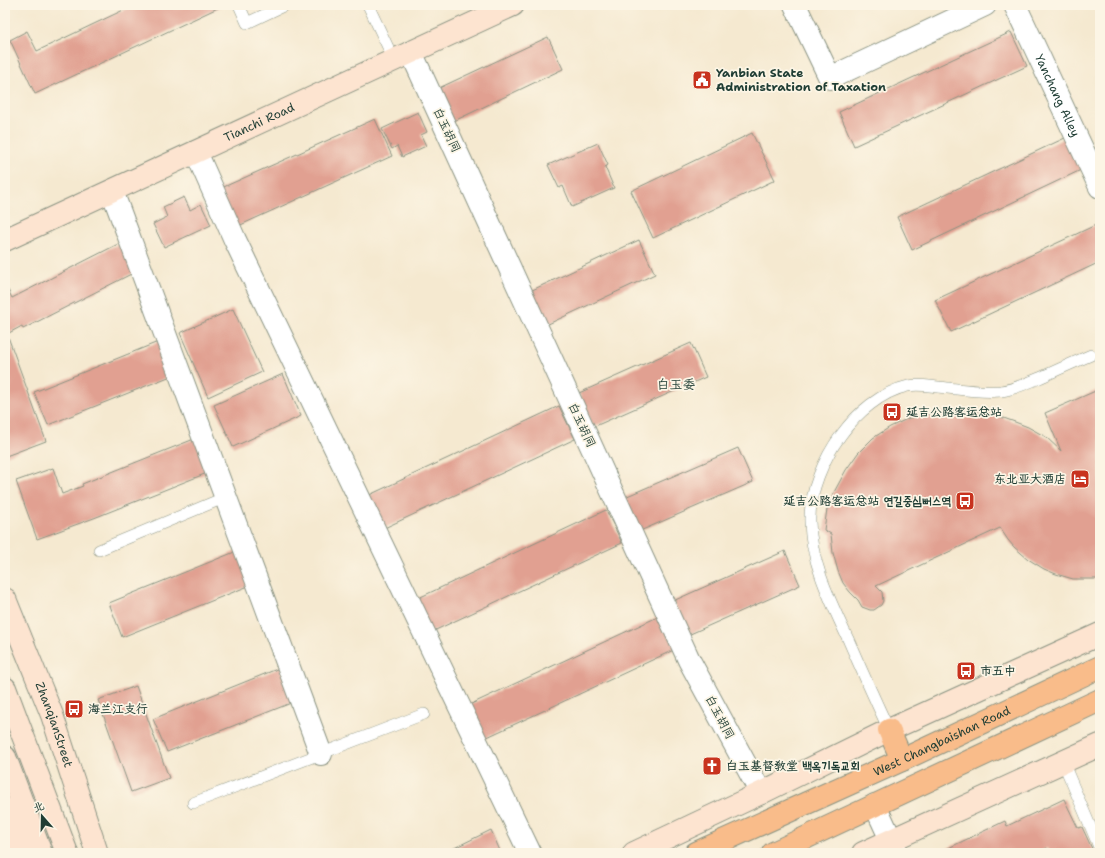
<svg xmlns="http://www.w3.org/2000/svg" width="1105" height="858" viewBox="0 0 1105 858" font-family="'Shantell Sans','LXGW WenKai TC','Poor Story',sans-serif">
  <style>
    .building { fill: #e1a091 }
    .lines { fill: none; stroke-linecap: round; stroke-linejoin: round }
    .lane-casing { stroke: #8a9382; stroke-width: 12 }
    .street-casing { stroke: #8a9382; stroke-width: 24 }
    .secondary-casing { stroke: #8a9382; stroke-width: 24 }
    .primary-casing { stroke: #8a9382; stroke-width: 24 }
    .lane { stroke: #fff; stroke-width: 11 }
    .street { stroke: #fff; stroke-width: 22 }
    .secondary { stroke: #fde4d0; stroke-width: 22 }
    .primary { stroke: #f9bc8a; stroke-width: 22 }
    .labels { text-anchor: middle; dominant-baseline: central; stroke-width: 3.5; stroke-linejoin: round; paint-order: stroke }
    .poi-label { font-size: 12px; font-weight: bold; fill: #1f3d34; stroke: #fcf5e5; text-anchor: start }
    .street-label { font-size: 12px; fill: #1f3d34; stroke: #fcf5e5 }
    .neighbourhood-label { font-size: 13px; fill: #1f3d34; stroke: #fcf5e5 }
  </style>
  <rect width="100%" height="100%" fill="#fcf5e5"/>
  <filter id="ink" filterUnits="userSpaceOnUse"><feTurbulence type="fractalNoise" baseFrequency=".025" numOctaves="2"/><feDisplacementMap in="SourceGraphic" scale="8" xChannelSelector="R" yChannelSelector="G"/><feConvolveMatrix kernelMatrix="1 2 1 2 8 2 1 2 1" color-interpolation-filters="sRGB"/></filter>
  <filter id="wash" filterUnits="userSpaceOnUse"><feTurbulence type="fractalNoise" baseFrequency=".012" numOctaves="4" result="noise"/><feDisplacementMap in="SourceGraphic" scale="16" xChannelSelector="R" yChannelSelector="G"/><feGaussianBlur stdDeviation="0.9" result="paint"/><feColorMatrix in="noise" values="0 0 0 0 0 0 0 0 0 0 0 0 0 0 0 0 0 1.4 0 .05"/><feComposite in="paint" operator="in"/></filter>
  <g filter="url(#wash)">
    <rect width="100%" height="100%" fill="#f5e9d0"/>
    <g id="blocks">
      <g class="building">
        <polygon points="134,5 224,5 35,94 10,40 27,31 37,51"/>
        <polygon points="1011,32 1027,66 854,146 839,112"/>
        <polygon points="548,37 563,69 452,122 437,89"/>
        <polygon points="418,112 427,132 421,135 426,146 402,157 397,146 392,149 382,129"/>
        <polygon points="375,119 392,156 234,228 217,190"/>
        <polygon points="752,133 775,180 653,238 631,191"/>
        <polygon points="1067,137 1083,169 912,250 897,217"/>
        <polygon points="598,143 608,165 605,167 614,188 572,207 563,186 559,188 548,165"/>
        <polygon points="184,197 190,210 201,204 211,225 164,247 153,224 167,217 163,207"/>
        <polygon points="1100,223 1100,262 951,332 935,300"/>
        <polygon points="639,240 655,274 544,326 528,292"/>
        <polygon points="120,243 135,272 23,329 22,326 7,334 46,441 6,456 5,291 8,290 12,298"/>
        <polygon points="233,309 262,372 208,397 180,333"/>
        <polygon points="163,340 176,374 48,425 34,392"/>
        <polygon points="691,343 706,377 593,427 579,393"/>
        <polygon points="283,374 301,416 233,447 214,405"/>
        <polygon points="1100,389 1100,579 1073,579 1056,574 1044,569 1028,559 1014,547 1008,540 1000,528 876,586 882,592 883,601 881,605 874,610 870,610 862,607 858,600 850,592 843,583 838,571 833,553 831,534 824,530 827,509 833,494 846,470 858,453 873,438 890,427 909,418 935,413 958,411 979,412 998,416 1015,422 1028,427 1046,437 1061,451 1045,413"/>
        <polygon points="559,406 575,439 378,531 363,498"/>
        <polygon points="199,437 212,471 94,518 37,539 16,481 53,468 62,494 83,486 82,484"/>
        <polygon points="738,448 753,482 640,531 625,497"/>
        <polygon points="606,510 622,543 425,635 410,602"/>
        <polygon points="237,551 251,585 122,637 109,603"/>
        <polygon points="785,551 800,585 688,635 673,601"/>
        <polygon points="664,614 680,647 483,739 467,706"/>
        <polygon points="282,667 296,701 167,752 153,719"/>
        <polygon points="136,686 169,778 131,792 98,700"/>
        <polygon points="1064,799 1078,828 1082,827 1094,853 1049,853 1047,848 1038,853 1032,853 1031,851 1026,853 938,853 1005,821 1007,826"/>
        <polygon points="491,830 501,853 444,853"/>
      </g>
    </g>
  </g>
  <g filter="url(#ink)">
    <use href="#blocks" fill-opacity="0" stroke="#8a9382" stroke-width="1"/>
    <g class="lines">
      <defs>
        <g id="lane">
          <polyline points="239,5 247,23 285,5"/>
          <polyline points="368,5 394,60"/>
          <polyline points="99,550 226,497"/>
          <path d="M 889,730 C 875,700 861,669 848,639 C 831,602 811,563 810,522 C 809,492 824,458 841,435 C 857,413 881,392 908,386 C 918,384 928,386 938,387 C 958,389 981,393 1001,391 C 1016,389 1030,382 1044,376 C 1059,369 1075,362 1091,355"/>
          <polyline points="1063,762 1100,849"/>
          <polyline points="193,803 424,714"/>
        </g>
        <g id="street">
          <polyline points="795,5 830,78 985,5"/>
          <path id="s1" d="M 1015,5 L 1100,187"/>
          <polyline points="411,52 689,660 761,793"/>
          <polyline points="196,152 235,240 530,853"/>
          <polyline points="112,191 321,754"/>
          <polyline points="875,805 897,853"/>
        </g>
        <g id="secondary">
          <path id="s2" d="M 5,240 L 513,5"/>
          <path id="s3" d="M 5,599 L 52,715 L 97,853"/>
          <polyline points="5,688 67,853"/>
          <polyline points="5,757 41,853"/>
          <polyline points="5,809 21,853"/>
          <polyline points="634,853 761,793 889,730 1100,634"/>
          <polyline points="863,853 1100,745"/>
        </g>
        <g id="primary">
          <polyline points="889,730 902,760"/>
          <path id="s4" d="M 696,853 L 902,760 L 1100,667"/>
          <polyline points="773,853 1100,700"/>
        </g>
      </defs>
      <use href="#lane" class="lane-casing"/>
      <use href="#street" class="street-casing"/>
      <use href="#secondary" class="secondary-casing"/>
      <use href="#primary" class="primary-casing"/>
      <use href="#lane" class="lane"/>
      <use href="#street" class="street"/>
      <use href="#secondary" class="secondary"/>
      <use href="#primary" class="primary"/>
    </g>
  </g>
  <defs>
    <symbol id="civic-square" viewBox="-11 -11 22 22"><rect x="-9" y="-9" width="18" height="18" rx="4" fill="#c8321e" stroke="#fcf5e5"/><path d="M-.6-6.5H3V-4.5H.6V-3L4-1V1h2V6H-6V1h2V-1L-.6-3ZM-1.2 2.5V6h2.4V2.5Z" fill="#fff"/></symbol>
    <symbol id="bus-square" viewBox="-11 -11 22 22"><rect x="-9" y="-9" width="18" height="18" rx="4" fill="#c8321e" stroke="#fcf5e5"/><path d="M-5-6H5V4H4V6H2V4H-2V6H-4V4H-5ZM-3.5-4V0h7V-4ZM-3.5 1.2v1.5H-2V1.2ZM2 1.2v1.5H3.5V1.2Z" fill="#fff"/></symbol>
    <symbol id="hotel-square" viewBox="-11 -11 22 22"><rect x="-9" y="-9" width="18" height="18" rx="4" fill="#c8321e" stroke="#fcf5e5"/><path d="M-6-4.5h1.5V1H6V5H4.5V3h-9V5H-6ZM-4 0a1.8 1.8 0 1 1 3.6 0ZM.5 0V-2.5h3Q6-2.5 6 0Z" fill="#fff"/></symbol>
    <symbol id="church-square" viewBox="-11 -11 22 22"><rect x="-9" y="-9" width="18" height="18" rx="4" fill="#c8321e" stroke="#fcf5e5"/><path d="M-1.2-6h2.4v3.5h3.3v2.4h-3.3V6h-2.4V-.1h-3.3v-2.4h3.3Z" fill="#fff"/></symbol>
  </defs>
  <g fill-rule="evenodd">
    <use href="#civic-square" x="691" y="69" width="22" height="22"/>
    <use href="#bus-square" x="881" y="401" width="22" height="22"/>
    <use href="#hotel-square" x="1069" y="468" width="22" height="22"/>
    <use href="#bus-square" x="954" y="490" width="22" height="22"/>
    <use href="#bus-square" x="955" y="660" width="22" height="22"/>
    <use href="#bus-square" x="63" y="698" width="22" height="22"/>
    <use href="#church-square" x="701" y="755" width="22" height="22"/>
  </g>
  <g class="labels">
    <g class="poi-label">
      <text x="716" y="73">Yanbian State<tspan x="716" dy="14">Administration of Taxation</tspan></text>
      <text x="906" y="412">延吉公路客运总站</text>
      <text x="1066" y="479" text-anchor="end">东北亚大酒店</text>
      <text x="951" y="501" text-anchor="end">延吉公路客运总站 연길중심뻐스역</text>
      <text x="980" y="671">市五中</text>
      <text x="88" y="709">海兰江支行</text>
      <text x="726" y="766">白玉基督教堂 백옥기독교회</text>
    </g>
    <g class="street-label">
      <text stroke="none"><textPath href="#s1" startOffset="100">Yanchang Alley</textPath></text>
      <text stroke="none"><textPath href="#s2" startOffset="280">Tianchi Road</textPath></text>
      <text transform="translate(447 130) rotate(65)">白玉胡同</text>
      <text transform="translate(582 425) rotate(65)">白玉胡同</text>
      <text transform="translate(720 717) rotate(62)">白玉胡同</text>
      <text stroke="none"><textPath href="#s3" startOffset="135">ZhanqianStreet</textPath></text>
      <text stroke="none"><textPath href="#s4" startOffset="270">West Changbaishan Road</textPath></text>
    </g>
    <g class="neighbourhood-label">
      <text x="676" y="384">白玉委</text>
    </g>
  </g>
  <rect width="1105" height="858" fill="none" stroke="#fcf5e5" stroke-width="20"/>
  <g transform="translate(42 816) rotate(340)" stroke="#fcf5e5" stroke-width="3" paint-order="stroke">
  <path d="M0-3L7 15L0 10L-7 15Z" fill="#1f3d34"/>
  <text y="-6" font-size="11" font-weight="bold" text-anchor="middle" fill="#1f3d34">北</text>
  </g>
</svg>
